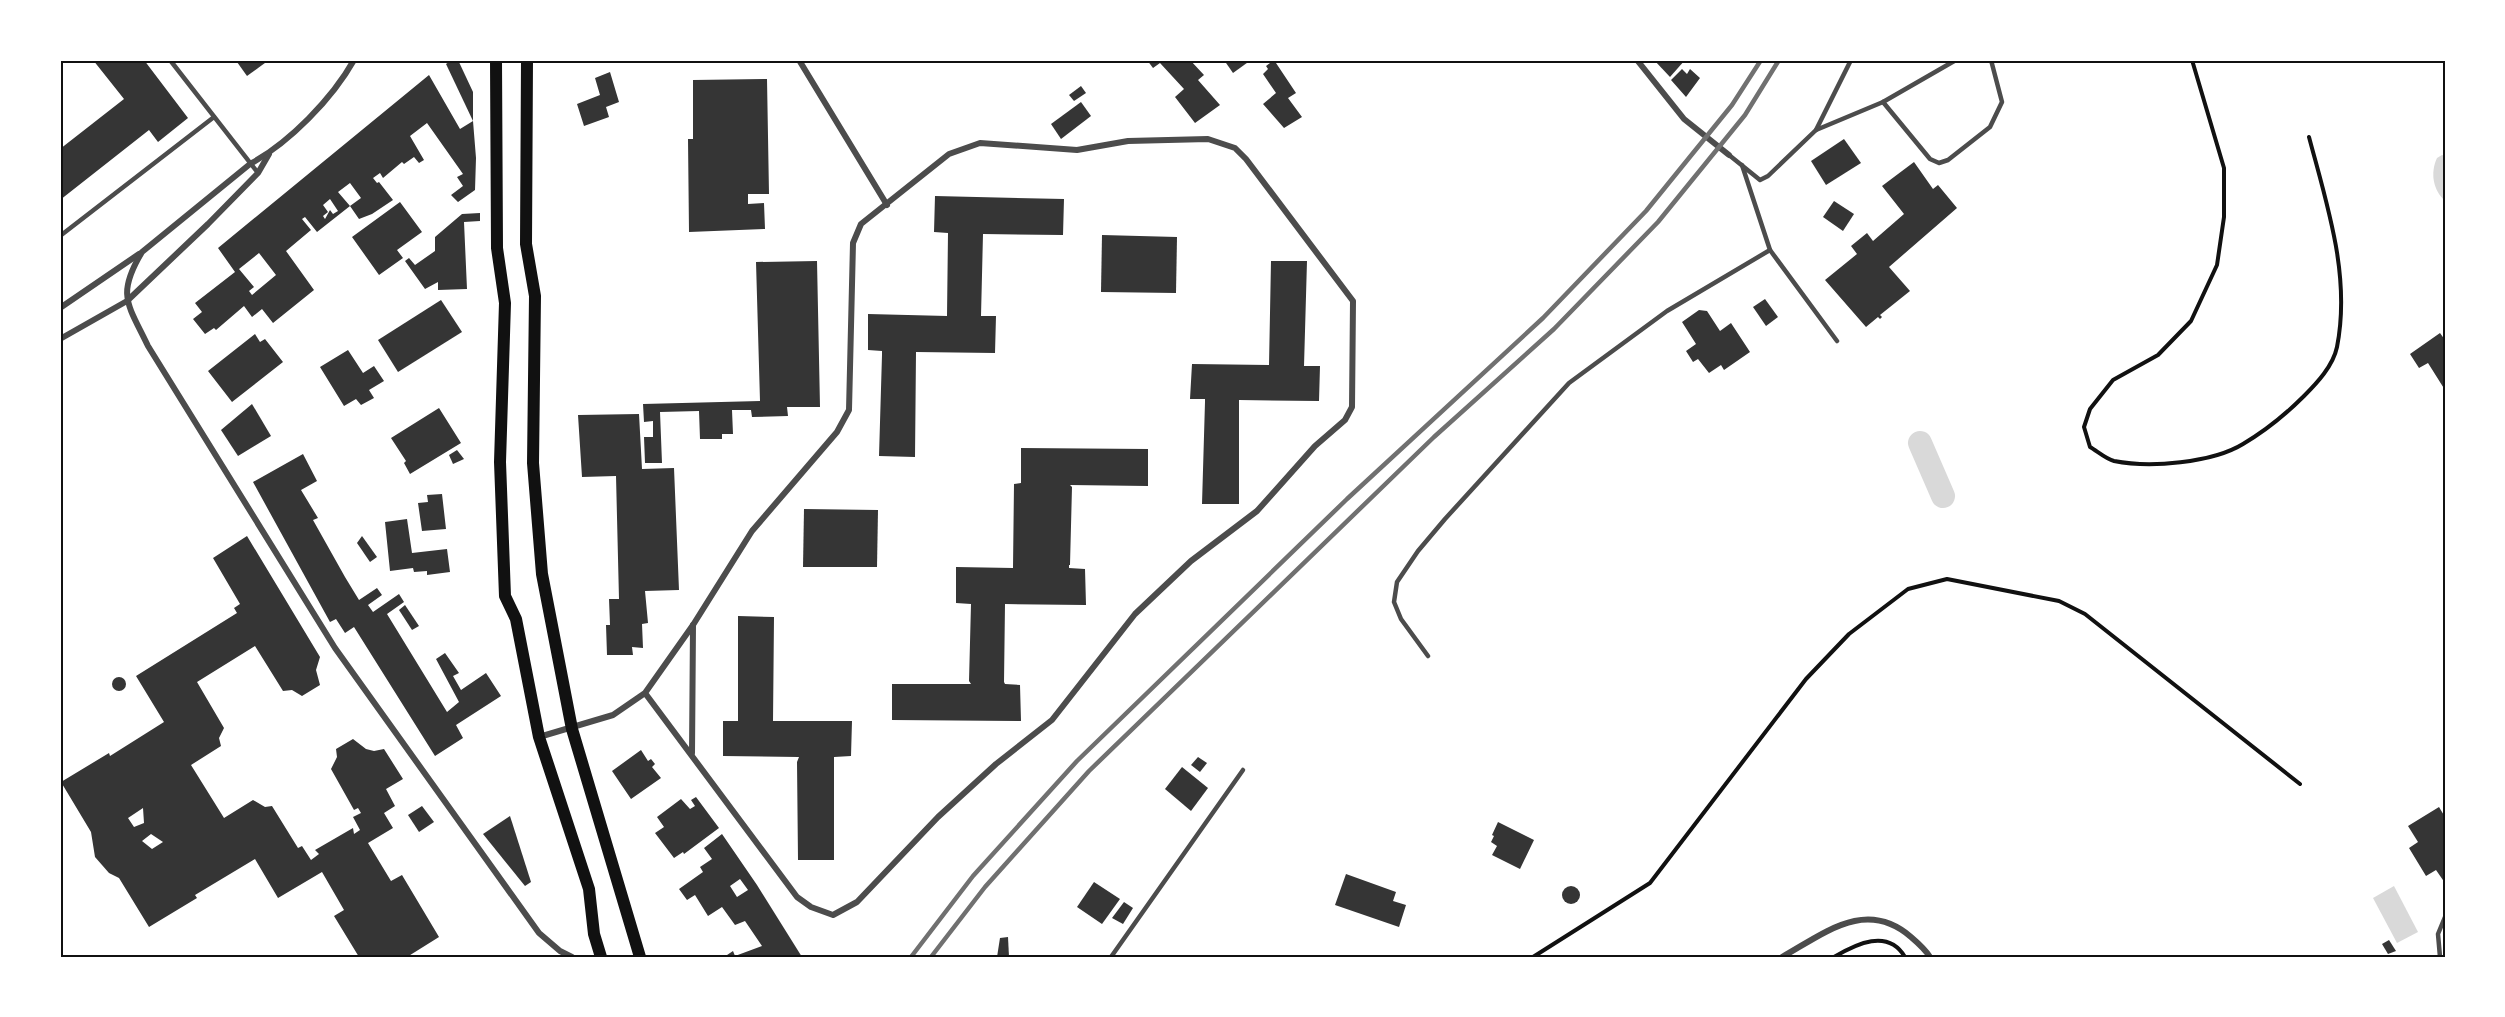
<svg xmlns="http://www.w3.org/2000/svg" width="2505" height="1017" viewBox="0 0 2505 1017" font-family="Barlow,sans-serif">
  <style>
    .water { fill: #d9d9d9 }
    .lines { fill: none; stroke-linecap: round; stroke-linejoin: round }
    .canal { stroke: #d9d9d9; stroke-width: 24 }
    .building { fill: #353535; fill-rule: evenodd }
    .path { stroke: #111; stroke-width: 4 }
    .service { stroke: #4c4c4c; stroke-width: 4.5 }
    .minor { stroke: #4c4c4c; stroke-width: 6 }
    .secondary { stroke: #111; stroke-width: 12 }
    .rail { stroke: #707070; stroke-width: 4.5 }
    .neatline { fill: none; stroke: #111; stroke-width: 2 }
  </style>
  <rect width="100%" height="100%" fill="#fff"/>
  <g class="water">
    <path d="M 2442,155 L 2445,156 L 2445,201 C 2433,190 2430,173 2437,158 Z"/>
    <polygon points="2394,886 2418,932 2397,943 2373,898"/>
  </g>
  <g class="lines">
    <polyline class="canal" points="1920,443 1943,496"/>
  </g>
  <g class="building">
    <polygon points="93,60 144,60 188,118 158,142 149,130 60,200 60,149 124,99"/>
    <polygon points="239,60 269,60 247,76 237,62"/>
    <polygon points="452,60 458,60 473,92 473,121 446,64"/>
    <polygon points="1147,60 1190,60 1204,75 1198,80 1220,105 1195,123 1175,97 1184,89 1160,63 1153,68"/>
    <polygon points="1224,60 1251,60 1233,73"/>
    <polygon points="1274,60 1296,93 1288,98 1302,117 1284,128 1263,104 1276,93 1263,74 1268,69 1266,66"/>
    <polygon points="1654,60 1685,60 1670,77"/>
    <polygon points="1682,69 1687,74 1690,69 1700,78 1686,97 1671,80"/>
    <polygon points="610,72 619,102 606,107 609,117 584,126 577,104 600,95 595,78"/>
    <path d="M 429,75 L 460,129 L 473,121 L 476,158 L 475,190 L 458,202 L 451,195 L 463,186 L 457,177 L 463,174 L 427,123 L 410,136 L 424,160 L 419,163 L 414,157 L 404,164 L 402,162 L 383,178 L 380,173 L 373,178 L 377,183 L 379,182 L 393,200 L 372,214 L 359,219 L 350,206 L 361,198 L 350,183 L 338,192 L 350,206 L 317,232 L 305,217 L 302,219 L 311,230 L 286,251 L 314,290 L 273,323 L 262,309 L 252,317 L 244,306 L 216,330 L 214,328 L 205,334 L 193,319 L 202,312 L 195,303 L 235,272 L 218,248 ZM 330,199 L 338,211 L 333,214 L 330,210 L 325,219 L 323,216 L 328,212 L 323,205 ZM 259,253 L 276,275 L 252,295 L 249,291 L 254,287 L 239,269 Z"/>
    <polygon points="767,79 769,194 748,194 748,204 764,203 765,229 689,232 688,139 693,139 693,80"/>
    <polygon points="1081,86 1086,93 1074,101 1069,95"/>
    <polygon points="1081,102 1091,116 1061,139 1051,124"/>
    <polygon points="1844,139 1861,163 1826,185 1811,161"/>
    <polygon points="1914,162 1933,189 1938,185 1957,208 1889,267 1910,291 1880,315 1882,317 1880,319 1878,317 1866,327 1825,280 1857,254 1851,246 1867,233 1873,241 1904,214 1882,186"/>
    <polygon points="935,196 1064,199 1063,235 983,234 981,316 996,316 995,353 916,352 915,457 879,456 882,355 882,351 868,350 868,314 947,316 948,233 934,232"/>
    <polygon points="1834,201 1854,214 1843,231 1823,217"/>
    <polygon points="400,202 422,232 397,250 403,258 379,275 352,237"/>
    <polygon points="480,213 480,221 464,222 467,289 438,290 438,282 425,289 405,261 409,258 415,265 435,251 435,237 462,214"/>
    <polygon points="1102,235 1177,237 1176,293 1101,292"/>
    <polygon points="817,261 820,407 787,407 788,416 752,417 751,410 732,410 733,434 722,434 722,439 700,439 699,411 660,412 662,463 645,463 644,437 653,437 653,421 644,422 643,404 760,401 756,262"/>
    <polygon points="1271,261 1307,261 1304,366 1320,366 1319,401 1239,400 1239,504 1202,504 1205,402 1205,399 1190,399 1192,364 1269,365"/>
    <polygon points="1765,299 1778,317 1766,326 1753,307"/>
    <polygon points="441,300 462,332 398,372 378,340"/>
    <polygon points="1699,310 1707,311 1720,331 1731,323 1750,352 1724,370 1721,365 1709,373 1698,359 1693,362 1686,351 1696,344 1682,322"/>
    <polygon points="2440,333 2445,340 2445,390 2428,363 2419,368 2410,354"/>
    <polygon points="255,334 260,342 265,339 283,362 232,402 208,371"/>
    <polygon points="348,350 363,373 374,366 384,381 369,390 374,398 361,405 356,399 344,406 320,367"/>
    <polygon points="252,404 271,436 238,456 221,430"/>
    <polygon points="439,408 461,443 410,474 404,463 406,461 391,438"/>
    <polygon points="639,414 642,469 674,468 679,590 645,591 648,623 642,624 643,648 632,647 633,655 607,655 606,625 610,625 609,599 619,599 616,476 582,477 578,415"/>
    <polygon points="1021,448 1148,449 1148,486 1070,485 1072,487 1070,565 1069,565 1069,568 1085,569 1086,605 1005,604 1004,682 1005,684 1020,685 1021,721 892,720 892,684 971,684 969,681 971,604 956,603 956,567 1013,568 1014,484 1021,483"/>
    <polygon points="457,450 464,459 453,464 449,455"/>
    <polygon points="303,454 317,481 301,490 318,518 313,520 345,577 359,600 377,588 382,595 368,605 373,612 399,594 404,602 387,614 447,712 459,702 436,659 445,653 459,673 453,676 461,690 486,673 501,696 456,725 463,738 435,756 354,627 345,633 336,619 330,622 253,482"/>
    <polygon points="442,494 446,529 422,531 418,503 428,502 427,495"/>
    <polygon points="804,509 878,510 877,567 803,567"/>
    <polygon points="407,519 412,553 447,549 450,572 427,575 427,571 414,572 413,568 390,571 385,522"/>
    <path d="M 247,536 L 320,657 L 316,670 L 320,685 L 302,696 L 292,690 L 283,691 L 255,646 L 197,682 L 224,728 L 219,738 L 221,746 L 191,765 L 224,818 L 253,800 L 265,807 L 272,806 L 298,848 L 302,846 L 311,860 L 319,854 L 315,850 L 353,828 L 354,834 L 360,830 L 353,817 L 361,813 L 358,808 L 354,810 L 331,769 L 337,757 L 336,749 L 353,739 L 366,749 L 374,751 L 384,749 L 403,779 L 386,789 L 395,806 L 384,813 L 393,828 L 368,843 L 391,881 L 402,875 L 439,937 L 407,957 L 359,957 L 334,916 L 344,910 L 322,872 L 278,898 L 255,859 L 195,895 L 197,898 L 149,927 L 119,878 L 109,873 L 95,857 L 91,832 L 61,782 L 109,753 L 110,756 L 164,722 L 136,676 L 237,613 L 234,608 L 240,604 L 213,558 ZM 143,808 L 144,823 L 134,827 L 128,818 ZM 151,834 L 163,842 L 152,849 L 142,841 Z"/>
    <polygon points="362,536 377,557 370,562 357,543"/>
    <polygon points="405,605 419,626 412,630 399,610"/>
    <polygon points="738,616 774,617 773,721 852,721 851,756 834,757 834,860 798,860 797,762 799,757 723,756 723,721 738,721"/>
    <circle cx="119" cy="684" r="7"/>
    <polygon points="641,750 648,761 651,759 655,764 652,767 661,778 631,799 612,771"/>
    <polygon points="1198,757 1207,763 1200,772 1191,765"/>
    <polygon points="1182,767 1208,788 1191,811 1165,789"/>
    <polygon points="696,797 719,828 684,854 683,852 674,858 655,833 664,827 657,817 681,799 690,809 695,806 691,800"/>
    <polygon points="422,806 434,822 419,832 408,815"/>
    <polygon points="2439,807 2445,817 2445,883 2436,870 2426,876 2409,848 2418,842 2408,826"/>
    <polygon points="510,816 531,882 525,886 483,834"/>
    <polygon points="1498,822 1534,840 1520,869 1492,855 1497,846 1491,842 1494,836 1492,835"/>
    <path d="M 722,834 L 757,885 L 802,957 L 724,957 L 733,951 L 735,956 L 762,946 L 745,921 L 735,925 L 722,907 L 708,916 L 695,895 L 687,900 L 679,889 L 703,872 L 700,867 L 712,859 L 704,848 ZM 740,879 L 748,890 L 737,897 L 730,886 Z"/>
    <polygon points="1346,874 1396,892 1393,901 1406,905 1399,927 1335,905"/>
    <polygon points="1094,882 1120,899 1102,924 1077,907"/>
    <circle cx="1571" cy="895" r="9"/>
    <polygon points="1124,902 1133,908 1123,924 1112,918"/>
    <polygon points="1008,937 1009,957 997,957 1000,938"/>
    <polygon points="2389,940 2396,951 2388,954 2382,944"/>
  </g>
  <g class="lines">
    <g class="path">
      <path d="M 2192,60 L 2224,168 L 2224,217 L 2217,265 L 2191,321 L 2158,355 L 2113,380 L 2090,409 L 2084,427 L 2090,447 C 2097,451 2106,459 2114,461 C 2150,468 2212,463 2243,444 C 2265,431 2286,414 2304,396 C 2317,383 2333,366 2337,347 C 2351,276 2327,205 2309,137"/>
      <polyline points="2227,60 2237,60"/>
      <polyline points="1533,957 1650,883 1806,679 1849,634 1908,589 1947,579 2059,601 2085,614 2300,784"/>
      <path d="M 1834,957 C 1856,944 1888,928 1905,957"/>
    </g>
    <g class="service">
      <polyline points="170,60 258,173"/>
      <polyline points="1883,102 1930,159 1939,163 1948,160 1990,127 2002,102 1991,60"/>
      <polyline points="1816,130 1851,60"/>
      <polyline points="1729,155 1760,180 1768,176 1816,130 1883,102 1956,60"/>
      <polyline points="60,236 214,117"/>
      <polyline points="1770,250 1837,341"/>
      <polyline points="1428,656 1401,619 1394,602 1397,582 1418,551 1445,519 1569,383 1667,311 1770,250 1742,165"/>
      <polyline points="1111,957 1243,770"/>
      <polyline points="2440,957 2438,934 2445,917"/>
    </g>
    <g class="minor">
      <path d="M 354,60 C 332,99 289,143 250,164 L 142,252 C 116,295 128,304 148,346 L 335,648 L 539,933 L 560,951 L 572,957"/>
      <polyline points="411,60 421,60"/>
      <polyline points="799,60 887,205"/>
      <polyline points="1637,60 1684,119 1729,155"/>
      <polyline points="60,308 139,254"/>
      <polyline points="60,339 127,301 208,224 258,173 269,154"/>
      <polyline points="539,737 613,715 645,693 797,897 811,907 833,915 857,902 938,817 996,764 1052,720 1135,614 1191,561 1257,511 1315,446 1345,420 1352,407 1353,301 1246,159 1235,148 1208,139 1128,141 1077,150 980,143 949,154 861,224 853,243 849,410 837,432 752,531 693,625 645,693"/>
      <polyline points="692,753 693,625"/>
      <path d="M 1782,957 C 1825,933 1866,898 1911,937 C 1918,943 1925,949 1930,957"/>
    </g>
    <g class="secondary">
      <polyline points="496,60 497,248 505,303 500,462 505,596 516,619 539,737 589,889 594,934 601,957"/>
      <polyline points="527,60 526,244 535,296 533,463 542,574 572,729 640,957"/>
    </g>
    <g class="rail">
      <polyline points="911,957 973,876 1077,761 1347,499 1543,318 1646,211 1732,105 1761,60"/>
      <polyline points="931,957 985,887 1089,771 1434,437 1554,329 1658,222 1745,115 1779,60"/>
    </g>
  </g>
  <rect width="2505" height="1017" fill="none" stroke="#ffffff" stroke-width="123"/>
  <rect x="62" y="62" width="2382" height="894" class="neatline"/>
</svg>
